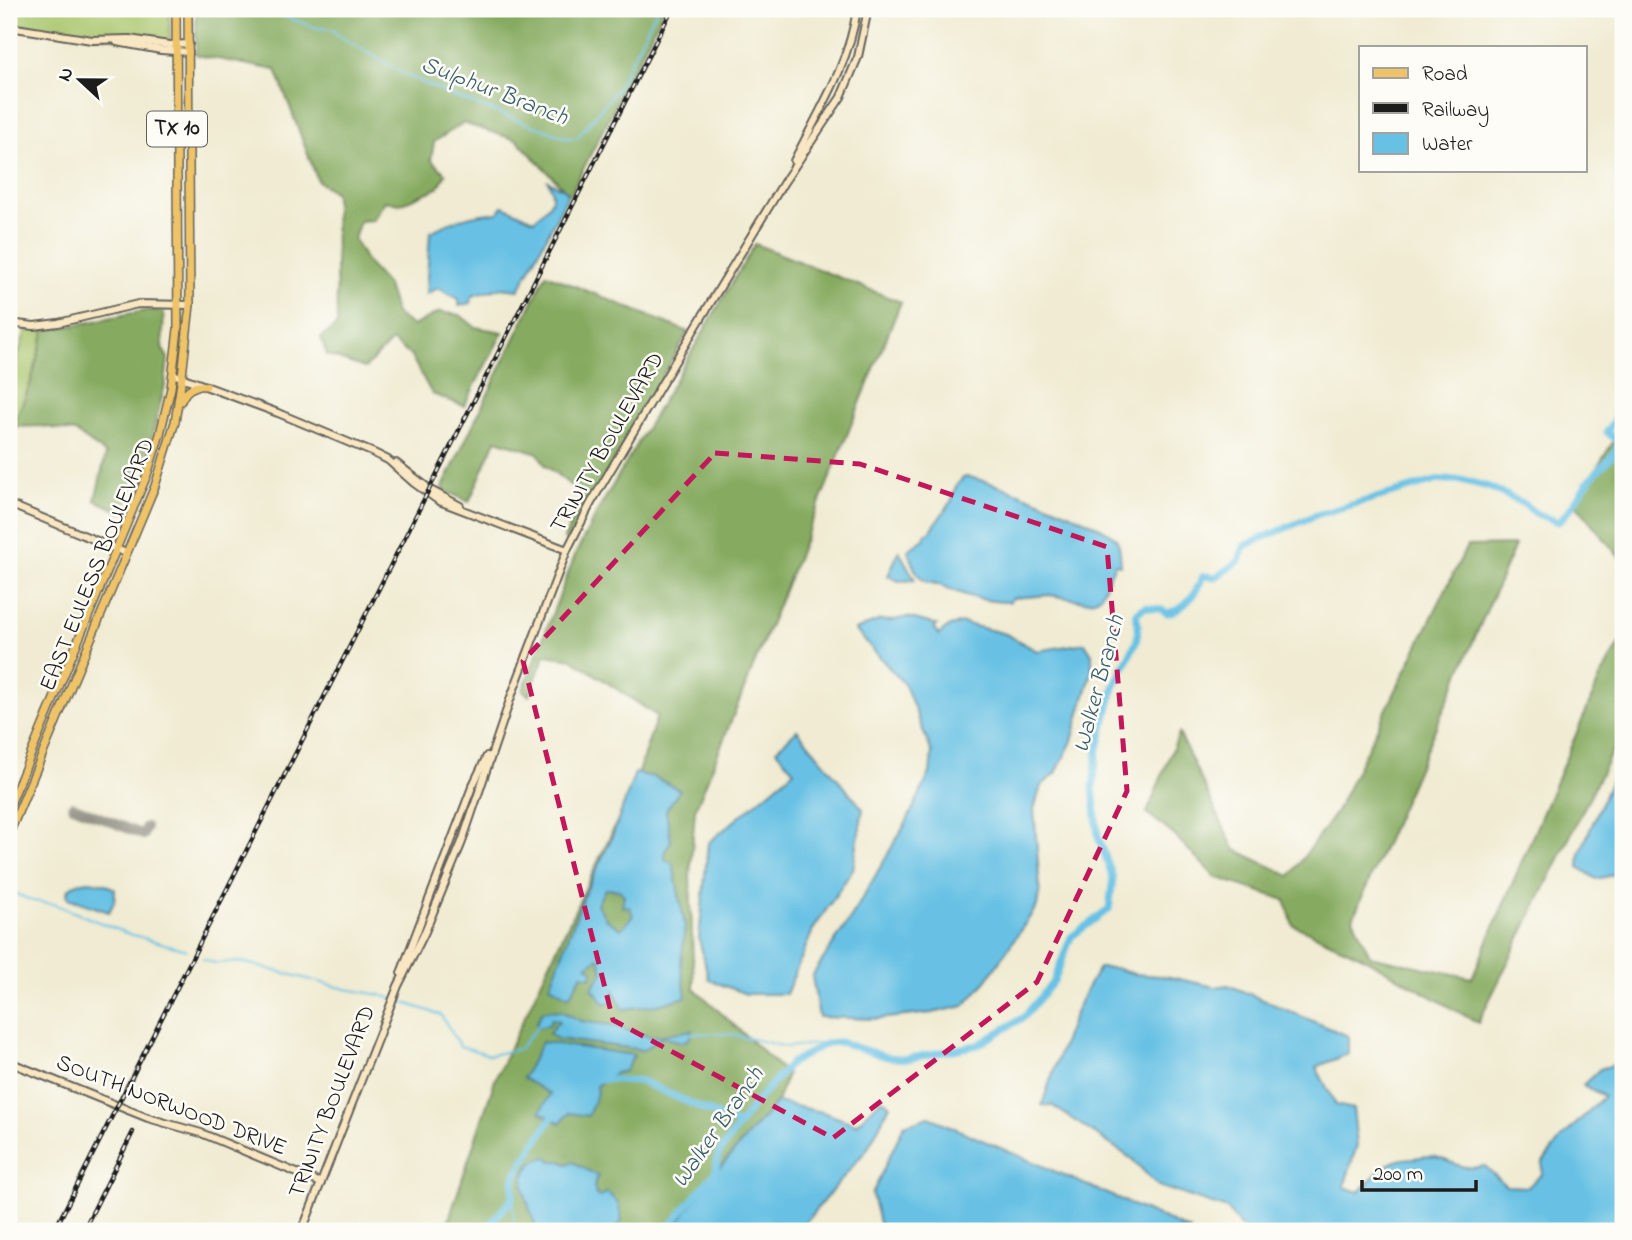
<svg xmlns="http://www.w3.org/2000/svg" width="1632" height="1240" viewBox="0 0 1632 1240" font-family="'Indie Flower',sans-serif">
  <style>
    .green { fill: #a9c66d; stroke: #627144; stroke-width: 2 }
    .forest { fill: #86ab60; stroke: #51643e; stroke-width: 2 }
    .water { fill: #67c1e4; stroke: #426e80; stroke-width: 2; fill-rule: evenodd }
    .lines { fill: none; stroke-linecap: round; stroke-linejoin: round }
    .stream { stroke: #67c1e4; stroke-width: 2 }
    .river { stroke: #67c1e4; stroke-width: 7 }
    .taxiway { stroke: #868477; stroke-width: 10 }
    .secondary-casing { stroke: #66645c; stroke-width: 10 }
    .primary-casing { stroke: #66645c; stroke-width: 10 }
    .secondary { stroke: #f9e7c3; stroke-width: 6 }
    .primary { stroke: #efc469; stroke-width: 7 }
    .rail-casing { stroke: #1c1c1c; stroke-width: 4.5 }
    .rail { stroke: #fdfcf7; stroke-width: 2; stroke-dasharray: 5; stroke-linecap: butt }
    .marked { fill: none; stroke: #c2185b; stroke-width: 5; stroke-dasharray: 14 9; stroke-linejoin: round }
    .labels { text-anchor: middle; dominant-baseline: central; stroke-width: 5; stroke-linejoin: round; paint-order: stroke }
    .shield { fill: #fdfcf7; stroke: #605f5e; stroke-width: 2 }
    .shield-label { font-size: 21px; font-weight: bold; fill: #1c1c1c }
    .street-label { font-size: 23px; fill: #1c1c1c; stroke: #fdfcf7 }
    .water-label { font-size: 24px; font-style: italic; fill: #3a5e6c; stroke: #fdfcf7 }
  </style>
  <rect width="100%" height="100%" fill="#fdfcf7"/>
  <filter id="ink" filterUnits="userSpaceOnUse"><feTurbulence type="fractalNoise" baseFrequency=".0143" numOctaves="2"/><feDisplacementMap in="SourceGraphic" scale="14" xChannelSelector="R" yChannelSelector="G"/><feConvolveMatrix kernelMatrix="1 2 1 2 8 2 1 2 1" color-interpolation-filters="sRGB"/></filter>
  <filter id="wash" filterUnits="userSpaceOnUse"><feTurbulence type="fractalNoise" baseFrequency=".00686" numOctaves="4" result="noise"/><feDisplacementMap in="SourceGraphic" scale="28" xChannelSelector="R" yChannelSelector="G"/><feGaussianBlur stdDeviation="1.57" result="paint"/><feColorMatrix in="noise" values="0 0 0 0 0 0 0 0 0 0 0 0 0 0 0 0 0 1.4 0 .05"/><feComposite in="paint" operator="in"/></filter>
  <g filter="url(#wash)">
    <rect width="100%" height="100%" fill="#f0ebd2"/>
    <g class="green">
      <polygon points="9,9 169,9 170,42 93,36 9,23"/>
      <polygon points="26,330 45,330 30,385 9,436 9,385"/>
    </g>
    <g class="forest">
      <polygon points="196,9 218,9 236,14 255,11 254,9 515,9 554,22 561,9 664,9 570,195 517,140 463,123 434,142 431,160 446,174 438,188 400,204 385,201 373,220 360,221 354,239 367,263 387,285 396,314 413,326 439,312 460,315 475,327 503,332 464,406 432,394 411,356 392,341 365,368 327,355 321,338 337,325 335,193 318,181 276,70 196,55"/>
      <polygon points="755,244 901,302 695,810 690,876 694,988 787,1074 777,1102 717,1171 672,1231 445,1231 496,1077 632,790 657,716 572,659 545,655 529,696 523,690 576,553 600,507"/>
      <polygon points="546,274 688,332 568,541 564,539 583,495 545,465 538,453 496,440 469,502 442,489"/>
      <path d="M 151,310 L 164,312 L 162,348 L 168,358 L 165,385 L 151,440 L 123,513 L 95,500 L 106,454 L 75,432 L 41,426 L 13,427 L 30,385 L 45,330 C 81,326 115,315 151,310 Z"/>
      <polygon points="1623,426 1623,562 1575,503"/>
      <polygon points="1515,545 1353,918 1370,956 1472,978 1601,676 1623,637 1623,729 1478,1023 1359,955 1293,925 1285,900 1215,877 1175,836 1147,813 1179,733 1234,849 1290,876 1336,812 1467,546"/>
    </g>
    <g class="water">
      <path d="M 548,181 L 566,190 L 567,197 L 519,290 L 500,288 L 472,296 L 471,303 L 459,306 L 459,299 L 438,288 L 426,294 L 430,232 C 453,221 472,213 498,213 L 503,206 L 534,220 C 548,206 558,202 548,181 Z"/>
      <path d="M 967,477 C 988,479 1106,525 1116,539 C 1121,545 1120,558 1121,565 L 1115,564 L 1101,595 L 1094,600 L 1085,601 L 1050,595 L 1013,598 L 1009,602 C 983,602 963,595 940,585 C 935,583 927,583 923,580 C 916,575 910,559 908,550 L 924,539 L 926,533 L 929,533 L 952,500 L 956,486 L 963,478 Z"/>
      <polygon points="899,551 915,580 899,581 888,576"/>
      <polygon points="907,617 937,625 934,628 938,635 950,626 963,623 1006,634 1037,651 1085,643 1092,654 1092,671 1072,741 1056,773 1041,786 1034,809 1040,890 1037,906 987,980 964,1006 932,1013 877,1019 819,1017 812,976 852,916 907,821 930,773 932,753 905,685 855,630 880,620 891,621"/>
      <polygon points="797,730 863,809 853,869 813,930 786,994 746,994 709,980 699,939 708,843 794,771 776,750"/>
      <polygon points="1620,760 1621,794 1623,794 1623,873 1596,879 1579,867 1580,853"/>
      <path d="M 635,773 L 654,777 L 680,790 L 666,810 L 671,842 L 665,851 L 665,859 L 673,864 L 685,926 L 681,963 L 686,997 L 658,1005 L 623,1009 L 614,991 L 613,1001 L 605,1004 L 592,988 L 603,972 L 599,958 L 587,966 L 593,970 L 591,977 L 582,975 L 569,997 L 550,986 L 585,893 L 612,837 ZM 605,889 L 619,890 L 624,895 L 622,907 L 629,906 L 633,916 L 621,929 L 606,919 L 597,904 Z"/>
      <path d="M 90,881 L 105,884 L 115,889 L 114,902 L 109,912 L 68,898 L 67,892 C 73,883 79,882 90,881 Z"/>
      <path d="M 1099,968 L 1115,968 L 1134,974 L 1170,977 L 1215,987 L 1228,985 L 1348,1036 L 1348,1054 L 1316,1067 L 1336,1105 L 1353,1109 L 1357,1145 L 1344,1187 L 1359,1192 C 1379,1172 1384,1159 1414,1158 C 1421,1157 1430,1155 1436,1157 C 1457,1163 1461,1171 1485,1166 L 1506,1186 L 1528,1187 L 1542,1174 L 1543,1162 L 1561,1139 L 1604,1096 L 1583,1085 L 1600,1069 L 1620,1063 L 1623,1057 L 1623,1231 L 1248,1231 L 1242,1228 L 1227,1209 L 1158,1186 L 1132,1159 L 1053,1106 L 1042,1105 C 1058,1059 1072,1009 1099,968 Z"/>
      <polygon points="549,1010 561,1011 581,1021 610,1025 651,1037 692,1030 690,1038 683,1042 662,1037 644,1050 557,1039 549,1033 559,1021 551,1019 550,1024 544,1027 538,1027 536,1023 542,1012"/>
      <polygon points="542,1042 634,1055 625,1071 616,1073 596,1086 597,1093 588,1116 569,1113 560,1123 540,1112 550,1094 523,1078"/>
      <polygon points="882,1099 890,1105 868,1148 798,1231 672,1231 717,1171 777,1102 822,1112 856,1124"/>
      <polygon points="929,1117 1167,1220 1191,1231 881,1231 872,1194 904,1125"/>
      <path d="M 544,1157 L 550,1158 L 551,1161 L 561,1161 L 567,1164 L 573,1162 L 598,1176 L 594,1185 L 596,1195 L 601,1197 L 607,1192 L 618,1203 L 622,1221 L 614,1231 L 537,1231 C 530,1204 507,1171 544,1157 Z"/>
    </g>
    <g class="lines">
      <g class="stream">
        <polyline points="263,9 317,28 333,29 336,34 404,74 455,97 567,138 577,138 617,89 657,9"/>
        <polyline points="9,891 33,901 54,904 126,933 186,950"/>
        <polyline points="203,959 215,963 242,962 346,989 381,995 441,1015 460,1046 490,1055 519,1049 538,1026"/>
        <polyline points="689,1033 730,1034 787,1047 827,1043"/>
        <polyline points="513,1198 514,1231"/>
      </g>
      <g class="river">
        <polyline points="598,1079 641,1081 739,1125"/>
        <polyline points="484,1231 513,1198 514,1181 517,1172 556,1111"/>
        <path d="M 666,1231 L 716,1171 L 718,1155 L 754,1104 L 791,1063 L 827,1043 L 840,1042 L 887,1057 L 906,1059 L 978,1045 L 1024,1017 L 1054,981 L 1071,937 L 1109,909 L 1113,878 L 1098,836 L 1093,787 L 1098,748 L 1114,687 L 1137,640 L 1138,625 L 1136,613 L 1145,607 L 1160,609 L 1167,613 C 1185,610 1197,592 1203,576 L 1216,577 L 1239,561 L 1244,546 L 1316,515 L 1439,480 L 1461,480 L 1489,487 L 1522,503 L 1537,514 L 1558,522 C 1572,510 1578,496 1588,482 C 1599,467 1613,460 1619,443 L 1607,432 L 1623,406"/>
      </g>
      <polyline class="taxiway" points="73,806 143,835 146,827"/>
    </g>
  </g>
  <g filter="url(#ink)">
    <g class="lines">
      <defs>
        <g id="secondary">
          <polyline points="9,27 92,40 129,39 169,45 189,44"/>
          <polyline points="117,42 161,50 189,52"/>
          <path d="M 794,161 C 819,111 849,65 857,9"/>
          <polyline points="9,323 34,326 58,323 138,304 190,305"/>
          <polyline points="173,374 278,413 374,453 388,460 414,483 439,501 567,550"/>
          <polyline points="396,463 432,491 460,506"/>
          <polyline points="9,504 126,553"/>
          <polyline points="401,973 472,787 487,756"/>
          <polyline points="9,1062 148,1118 201,1133 321,1183"/>
          <polyline points="302,1231 398,986 424,934 462,842 511,697 567,550 591,503 680,353 784,182 841,97 858,57 868,9"/>
        </g>
        <g id="primary">
          <path d="M 181,401 C 186,389 193,385 206,386"/>
          <polyline points="9,807 147,475 160,434 171,388 178,329 176,9"/>
          <polyline points="9,834 155,486 175,422 182,376 190,305 188,9"/>
        </g>
      </defs>
      <use href="#secondary" class="secondary-casing"/>
      <use href="#primary" class="primary-casing"/>
      <use href="#secondary" class="secondary"/>
      <use href="#primary" class="primary"/>
      <defs>
        <g id="rail">
          <polyline points="54,1231 672,9"/>
          <polyline points="83,1231 133,1132"/>
        </g>
      </defs>
      <use href="#rail" class="rail-casing"/>
      <use href="#rail" class="rail"/>
    </g>
  </g>
  <path class="marked" d="M 715,453 L 860,464 L 1107,547 L 1127,791 L 1037,982 L 833,1138 L 613,1020 L 523,661 Z"/>
  <g class="labels">
    <rect class="shield" x="147" y="111.5" width="60" height="35" rx="5"/>
    <g class="shield-label">
      <text x="177" y="129">TX 10</text>
    </g>
    <g class="street-label">
      <text transform="translate(608 443) rotate(-60)">TRINITY BOULEVARD</text>
      <text transform="translate(98 565) rotate(-68)">EAST EULESS BOULEVARD</text>
      <text transform="translate(333 1102) rotate(-69)">TRINITY BOULEVARD</text>
      <text transform="translate(171 1106) rotate(21)">SOUTH NORWOOD DRIVE</text>
    </g>
    <g class="water-label">
      <text transform="translate(494 92) rotate(21)">Sulphur Branch</text>
      <text transform="translate(1100 684) rotate(-75)">Walker Branch</text>
      <text transform="translate(719 1128) rotate(-55)">Walker Branch</text>
    </g>
  </g>
  <rect width="1632" height="1240" fill="none" stroke="#fdfcf7" stroke-width="35"/>
  <rect x="1359" y="46" width="228" height="126" fill="#fdfcf7" stroke="#a3a29f" stroke-width="2"/>
  <rect x="1373" y="68" width="35" height="10" fill="#efc469" stroke="#a3a29f" stroke-width="2"/>
  <text x="1422" y="80" font-size="21" fill="#1c1c1c">Road</text>
  <rect x="1373" y="103" width="35" height="10" fill="#1c1c1c" stroke="#a3a29f" stroke-width="2"/>
  <text x="1422" y="116" font-size="21" fill="#1c1c1c">Railway</text>
  <rect x="1373" y="133" width="35" height="21" fill="#67c1e4" stroke="#a3a29f" stroke-width="2"/>
  <text x="1422" y="150" font-size="21" fill="#1c1c1c">Water</text>
  <g transform="translate(80 80) rotate(292)" stroke="#fdfcf7" stroke-width="5" paint-order="stroke">
  <path d="M0-5L12 26L0 18L-12 26Z" fill="#1c1c1c"/>
  <text y="-10" font-size="19" font-weight="bold" text-anchor="middle" fill="#1c1c1c">N</text>
  </g>
  <path d="M1362 1180v10h114v-10" fill="none" stroke="#1c1c1c" stroke-width="3.5"/>
  <text x="1373" y="1180" font-size="21" fill="#1c1c1c" stroke="#fdfcf7" stroke-width="5" paint-order="stroke">200 m</text>
</svg>
